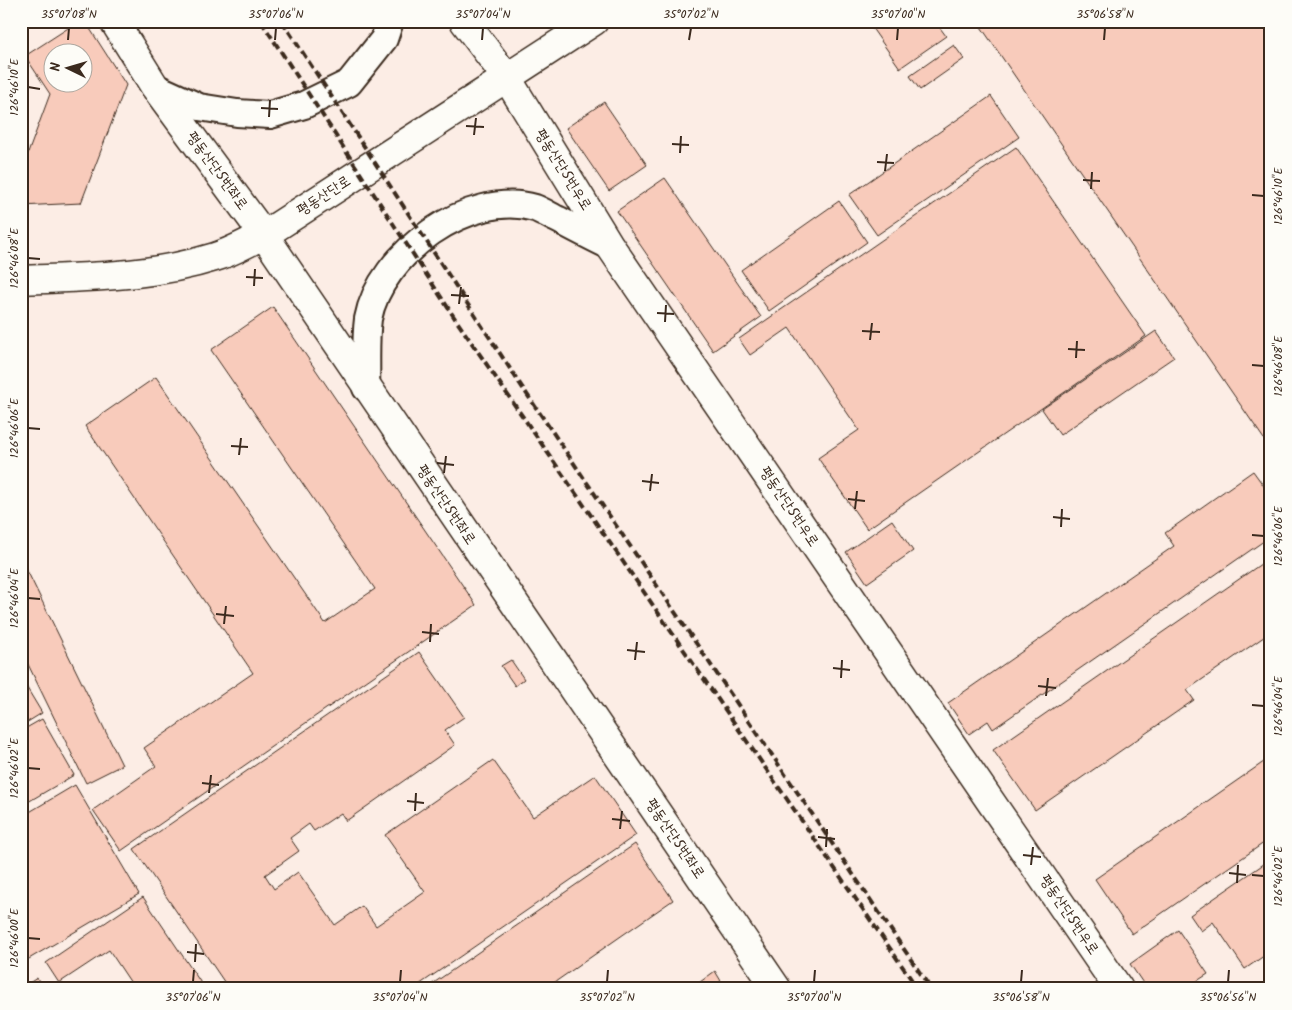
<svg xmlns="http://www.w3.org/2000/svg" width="1292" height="1010" viewBox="0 0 1292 1010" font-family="Kalam,'Poor Story',sans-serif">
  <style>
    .built { fill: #fcede5; fill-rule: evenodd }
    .building { fill: #f8cbbb; stroke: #3b2a1e; fill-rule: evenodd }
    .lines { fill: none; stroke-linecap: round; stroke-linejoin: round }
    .street-casing { stroke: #3b2a1e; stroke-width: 30 }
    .secondary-casing { stroke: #3b2a1e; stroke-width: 31 }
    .street { stroke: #fdfcf7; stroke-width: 26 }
    .secondary { stroke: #fdfcf7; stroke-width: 28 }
    .rail { stroke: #3b2a1e; stroke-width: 4; stroke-dasharray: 8 4; stroke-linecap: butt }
    .ticks { fill: none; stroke: #3b2a1e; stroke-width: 2 }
    .labels { text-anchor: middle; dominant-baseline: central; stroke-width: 4; stroke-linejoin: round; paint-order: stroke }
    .street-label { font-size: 15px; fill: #3b2a1e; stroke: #fdfcf7 }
    .neatline { fill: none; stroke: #3b2a1e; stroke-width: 2 }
    .ticks-label { font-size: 12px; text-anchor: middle; fill: #3b2a1e }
  </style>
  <rect width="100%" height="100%" fill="#fdfcf7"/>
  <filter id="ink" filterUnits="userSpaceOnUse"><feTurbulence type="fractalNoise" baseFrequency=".02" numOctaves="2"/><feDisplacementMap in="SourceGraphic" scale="10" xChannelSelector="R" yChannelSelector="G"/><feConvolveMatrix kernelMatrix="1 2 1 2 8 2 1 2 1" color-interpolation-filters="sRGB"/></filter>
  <g filter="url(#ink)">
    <path class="built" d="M 21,21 L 1271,21 L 1271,989 L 21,989 ZM 52,52 L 82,52 L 82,82 L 52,82 Z"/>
    <g class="building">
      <path d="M 79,21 L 85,21 L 126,85 L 81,203 L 21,206 L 21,172 L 50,94 L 25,56 ZM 52,52 L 82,52 L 82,82 L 52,82 Z"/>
      <polygon points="867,21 935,21 946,36 900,68"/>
      <polygon points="977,21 1271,21 1271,438 1266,442"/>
      <polygon points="954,45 964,59 920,90 910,76"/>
      <polygon points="991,96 1019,137 877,235 849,195"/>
      <polygon points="604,102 647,165 609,191 566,128"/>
      <polygon points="1016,147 1146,336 867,529 818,458 859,430 789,328 750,355 739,339"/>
      <polygon points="665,178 761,317 713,351 617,211"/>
      <polygon points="839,201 867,242 769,311 741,270"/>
      <polygon points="273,307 476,605 121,851 93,810 156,766 144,748 253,673 85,426 156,377 325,623 375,589 211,350"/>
      <polygon points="1156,331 1174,357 1060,435 1042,409"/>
      <polygon points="1253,471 1271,496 1271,536 993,729 988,721 969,734 948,703 1174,546 1165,533"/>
      <polygon points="892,520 913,551 867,583 846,552"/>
      <polygon points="1271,557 1271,632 1187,690 1194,700 1035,810 993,750"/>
      <polygon points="21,558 122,765 86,783 21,650"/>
      <polygon points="419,652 464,717 445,730 455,745 346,821 341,813 314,831 309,824 290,838 299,851 265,875 274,889 298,872 335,925 362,906 376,926 425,892 385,835 493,760 533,817 595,775 636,835 413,989 229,989 134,849"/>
      <polygon points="511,660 524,679 515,686 501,666"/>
      <polygon points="21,678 42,713 21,726"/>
      <polygon points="42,719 74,775 21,806 21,731"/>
      <polygon points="1271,757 1271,838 1132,934 1095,879"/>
      <polygon points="75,785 139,894 22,963 21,817"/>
      <polygon points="635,844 673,900 545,989 425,989"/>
      <polygon points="1271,859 1271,951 1245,969 1213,922 1201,931 1190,915"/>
      <polygon points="143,897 205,989 135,989 109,950 59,983 46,963"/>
      <polygon points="1178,930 1208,974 1197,981 1202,989 1147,989 1130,964"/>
      <polygon points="715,971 721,981 710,989 698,989 696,985"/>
      <polygon points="37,978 44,989 21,989 21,988"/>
    </g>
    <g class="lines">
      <defs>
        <g id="street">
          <polyline points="155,87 199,107 237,113 270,115 304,105 349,83 384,39 390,21"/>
          <path d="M 366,388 C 367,366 365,341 368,319 C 380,254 469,189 535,208 C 543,211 552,217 559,220 C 576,229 593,238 610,246"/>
        </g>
        <g id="secondary">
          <polyline points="114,21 155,87 264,235 777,989"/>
          <polyline points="464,21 507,78 610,246 1119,989"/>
          <path d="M 21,280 C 86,277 152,277 215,257 C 232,252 248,242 264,235 L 594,21"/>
        </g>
      </defs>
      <use href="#street" class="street-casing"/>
      <use href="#secondary" class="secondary-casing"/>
      <use href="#street" class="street"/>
      <use href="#secondary" class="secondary"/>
      <g class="rail">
        <polyline points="261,21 456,320 918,989"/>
        <polyline points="282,21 522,387 931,989"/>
      </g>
    </g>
  </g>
  <path class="ticks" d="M 68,40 L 69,28M 275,40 L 276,28M 482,40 L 483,28M 689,40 L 691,28M 897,40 L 898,28M 1104,40 L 1105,28M 28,87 L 40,89M 261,108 L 278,109M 269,117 L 270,100M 466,126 L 484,127M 474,135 L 476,118M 672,144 L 689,145M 680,153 L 681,136M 877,162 L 894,163M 885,171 L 887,154M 1083,180 L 1100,181M 1091,189 L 1092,172M 1252,195 L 1264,196M 28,258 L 40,259M 246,277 L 263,278M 254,286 L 255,269M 451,295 L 469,296M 459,304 L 461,287M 657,313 L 674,314M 665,322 L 666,305M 862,331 L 880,332M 870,340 L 872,323M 1068,349 L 1085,350M 1076,358 L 1077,341M 1252,365 L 1264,366M 28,428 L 40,429M 231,446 L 248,447M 239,455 L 241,438M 437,463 L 454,465M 444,473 L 446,456M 642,481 L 659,483M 650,491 L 652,474M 848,499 L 865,501M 855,509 L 857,491M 1053,517 L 1070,519M 1061,527 L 1062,509M 1252,535 L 1264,536M 28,598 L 40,599M 216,614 L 234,616M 224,624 L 226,606M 422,632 L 439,634M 430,642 L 431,624M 627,650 L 645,652M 635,660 L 637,642M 833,668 L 850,670M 841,678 L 842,660M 1038,686 L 1056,688M 1046,696 L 1048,678M 1252,705 L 1264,706M 28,768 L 40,769M 202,783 L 219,785M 209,793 L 211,775M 407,801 L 424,803M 415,811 L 416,793M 612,819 L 630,821M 620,829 L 622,811M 818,837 L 835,839M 826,847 L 827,829M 1023,855 L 1041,857M 1031,865 L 1033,847M 1229,873 L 1246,875M 1252,875 L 1264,876M 1237,883 L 1238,865M 28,938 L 40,939M 187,952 L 204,954M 195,962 L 196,944M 193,982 L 194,970M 400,982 L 401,970M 607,982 L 608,970M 814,982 L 815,970M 1021,982 L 1022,970M 1228,982 L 1229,970"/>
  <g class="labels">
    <g class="street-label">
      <text transform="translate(563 170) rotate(58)">평동산단5번우로</text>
      <text transform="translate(217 171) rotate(54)">평동산단5번좌로</text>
      <text transform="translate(324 196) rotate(-33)">평동산단로</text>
      <text transform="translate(446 505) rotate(56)">평동산단5번좌로</text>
      <text transform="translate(789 507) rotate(56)">평동산단5번우로</text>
      <text transform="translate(675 839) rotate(56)">평동산단5번좌로</text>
      <text transform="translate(1069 915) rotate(56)">평동산단5번우로</text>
    </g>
  </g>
  <rect width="1292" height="1010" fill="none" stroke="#fdfcf7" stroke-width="55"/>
  <g transform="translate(68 68) rotate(275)"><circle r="24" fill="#fdfcf7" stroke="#afa8a0"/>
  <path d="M0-4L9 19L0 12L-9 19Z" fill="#3b2a1e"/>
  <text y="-8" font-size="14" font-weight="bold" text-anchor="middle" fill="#3b2a1e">N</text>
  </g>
  <rect x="28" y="28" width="1236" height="954" class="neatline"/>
  <g class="ticks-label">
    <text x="69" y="18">35°07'08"N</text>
    <text x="276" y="18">35°07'06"N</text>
    <text x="483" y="18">35°07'04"N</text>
    <text x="691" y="18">35°07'02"N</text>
    <text x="898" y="18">35°07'00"N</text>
    <text x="1105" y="18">35°06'58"N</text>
    <text transform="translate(14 87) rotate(-90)" y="4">126°46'10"E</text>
    <text transform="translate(1278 196) rotate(-90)" y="4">126°46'10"E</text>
    <text transform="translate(14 258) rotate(-90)" y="4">126°46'08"E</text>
    <text transform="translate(1278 366) rotate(-90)" y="4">126°46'08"E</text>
    <text transform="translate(14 428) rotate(-90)" y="4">126°46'06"E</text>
    <text transform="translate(1278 536) rotate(-90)" y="4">126°46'06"E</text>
    <text transform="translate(14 598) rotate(-90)" y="4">126°46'04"E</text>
    <text transform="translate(1278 706) rotate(-90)" y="4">126°46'04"E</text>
    <text transform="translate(14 768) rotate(-90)" y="4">126°46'02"E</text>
    <text transform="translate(1278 876) rotate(-90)" y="4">126°46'02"E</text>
    <text transform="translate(14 938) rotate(-90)" y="4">126°46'00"E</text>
    <text x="193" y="1001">35°07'06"N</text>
    <text x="400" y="1001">35°07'04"N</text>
    <text x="607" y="1001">35°07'02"N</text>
    <text x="814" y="1001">35°07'00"N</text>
    <text x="1021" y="1001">35°06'58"N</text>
    <text x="1228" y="1001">35°06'56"N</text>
  </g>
</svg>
